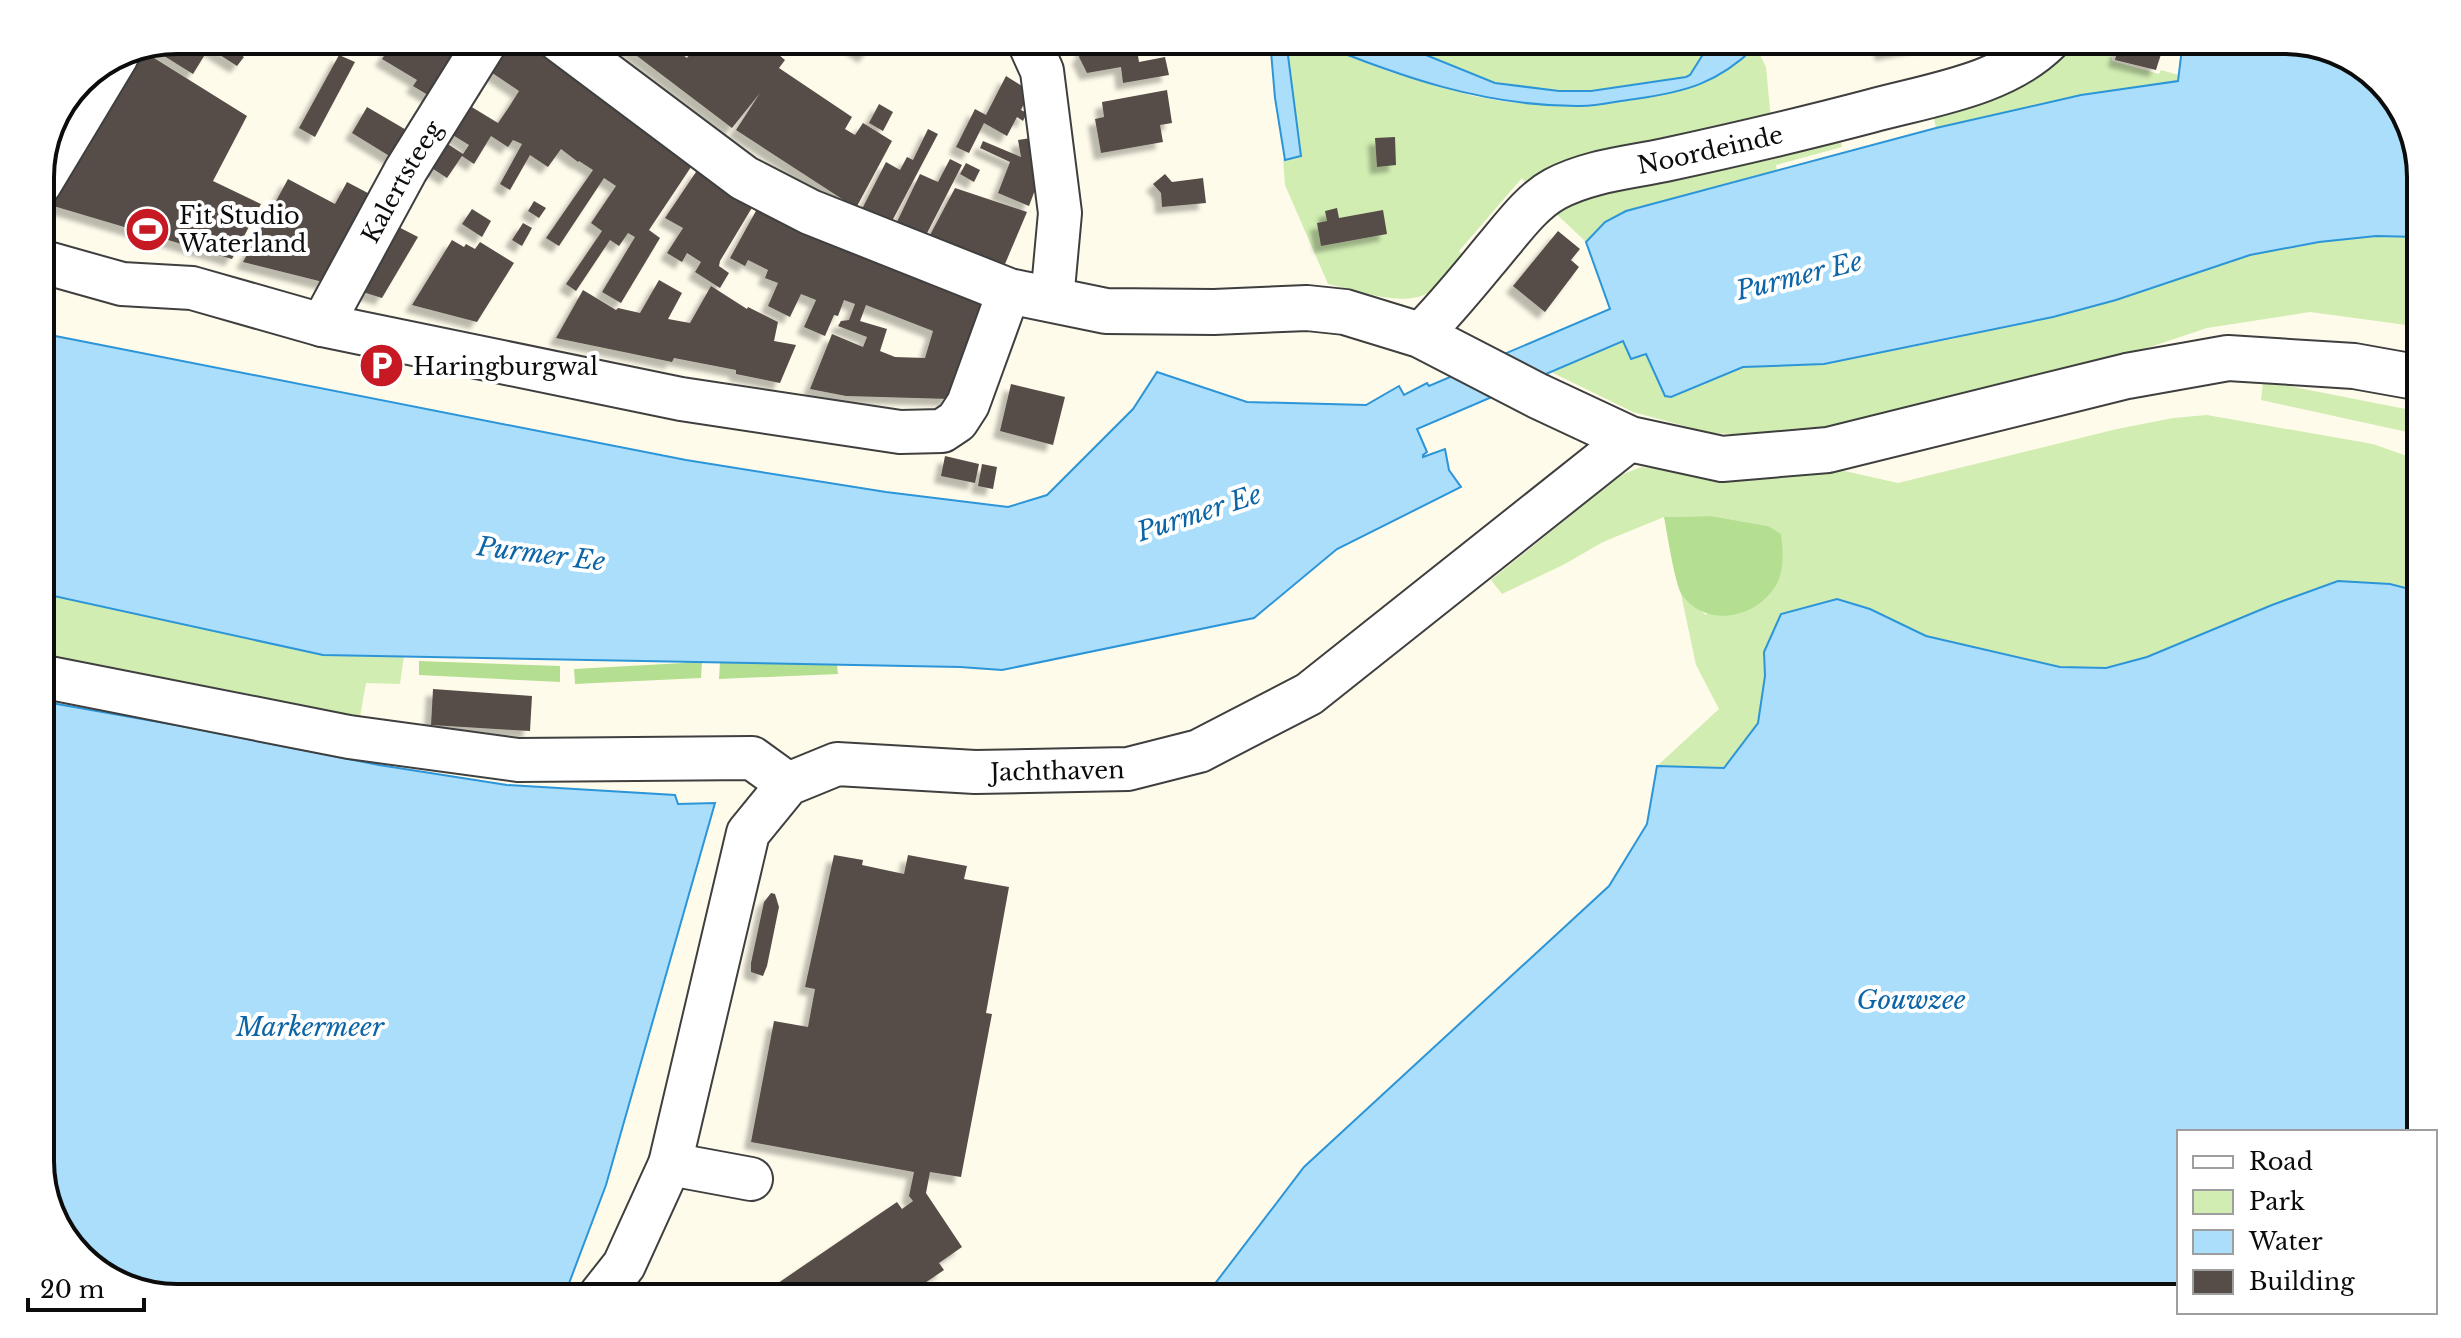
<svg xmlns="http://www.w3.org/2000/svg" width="2461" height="1338" viewBox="0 0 2461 1338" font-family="'Libre Baskerville',serif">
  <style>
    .green { fill: #d1edb2 }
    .forest { fill: #b4df90 }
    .water { fill: #abdefb; stroke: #2c95d8; stroke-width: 2 }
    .building { fill: #564d48; fill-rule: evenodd; filter: url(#shadow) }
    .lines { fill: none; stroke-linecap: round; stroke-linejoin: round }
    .minor-casing { stroke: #3f3f3f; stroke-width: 46 }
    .tertiary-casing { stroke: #3f3f3f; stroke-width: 48 }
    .minor { stroke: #fff; stroke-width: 42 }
    .tertiary { stroke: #fff; stroke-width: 44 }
    .labels { text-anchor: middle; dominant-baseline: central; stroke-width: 8; stroke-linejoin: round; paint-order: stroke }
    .street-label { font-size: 24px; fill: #0c0c0c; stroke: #fff }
    .poi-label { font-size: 24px; fill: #0c0c0c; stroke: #fff; text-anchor: start }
    .water-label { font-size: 26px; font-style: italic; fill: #0c65a7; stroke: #fff }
    .rim { fill: none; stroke: #0c0c0c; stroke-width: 4 }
  </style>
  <defs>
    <filter id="shadow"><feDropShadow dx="-7" dy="7" stdDeviation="2" flood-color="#0004"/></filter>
  </defs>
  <rect width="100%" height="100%" fill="#fffbeb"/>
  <g class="green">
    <path d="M 1286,40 L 1310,40 L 1390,72 L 1473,96 L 1507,102 L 1583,106 L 1667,94 L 1755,47 L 1747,40 L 1764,40 L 1756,47 L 1766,67 L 1771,120 L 1528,185 L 1522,178 L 1459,251 L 1465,257 C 1454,269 1443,284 1428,293 C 1400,308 1357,290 1328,284 L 1285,185 L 1283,159 L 1301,156 Z"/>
    <path d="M 1389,40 L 1712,40 L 1690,75 L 1686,77 C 1625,90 1558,98 1497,83 C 1460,74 1424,55 1389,40 Z"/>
    <polygon points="2065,46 2112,57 2112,61 2159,74 2161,70 2179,75 2179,81 2081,95 1936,128 1932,111"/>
    <polygon points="1839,131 1842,147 1776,165 1777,172 1626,211 1605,222 1586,242 1549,207"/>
    <polygon points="2376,236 2421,237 2421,327 2310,312 2207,328 2108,361 1874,418 1783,436 1710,433 1633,412 1551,372 1623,340 1645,354 1664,396 1671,397 1743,367 1824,364 1952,339 2116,300 2250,255 2319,242"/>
    <polygon points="2263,381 2421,412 2421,435 2261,400"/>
    <polygon points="2207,415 2373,444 2421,461 2421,592 2390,584 2272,605 2147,657 2106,668 2060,667 1926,636 1870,609 1804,607 1781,614 1764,652 1765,676 1758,723 1724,768 1657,766 1719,709 1696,665 1681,594 1706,615 1768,526 1711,516 1664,517 1603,542 1563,565 1502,594 1491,580 1621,475 1641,467 1707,476 1817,475 1840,470 1898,483 2117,429 2173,418"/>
    <polygon points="40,593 323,655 404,656 400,684 366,683 358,728 40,674"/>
  </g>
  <g class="forest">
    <path d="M 1711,516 L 1768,526 L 1781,534 C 1783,551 1785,571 1775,587 C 1754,619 1706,628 1682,595 C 1675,585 1667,532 1664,517 Z"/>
    <polygon points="419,661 560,666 560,682 419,675"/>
    <polygon points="702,662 701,678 575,684 574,669"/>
    <polygon points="720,662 837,665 838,674 719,679"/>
  </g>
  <g class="water">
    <polygon points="1270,40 1286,40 1301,156 1285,160 1275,98"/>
    <path d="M 1310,40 L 1389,40 L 1495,83 L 1559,91 L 1591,91 L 1686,77 L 1690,75 L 1712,40 L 1747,40 L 1755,47 C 1718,83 1686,92 1635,99 C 1617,101 1599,106 1581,106 C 1485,107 1398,76 1310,40 Z"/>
    <polygon points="2183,40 2284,40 2345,54 2398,101 2421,168 2421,237 2376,236 2319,242 2250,255 2116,300 2053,317 1824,364 1743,367 1671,397 1665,396 1646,354 1631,359 1623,341 1417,429 1427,452 1423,455 1423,457 1445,449 1449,470 1461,487 1337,549 1254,618 1002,670 960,667 323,655 40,593 40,333 686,460 886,492 1008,507 1047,495 1133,409 1157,372 1247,402 1366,405 1399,386 1404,395 1427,383 1429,386 1610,309 1586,242 1605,222 1626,211 1936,128 2081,95 2178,81"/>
    <polygon points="2338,581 2390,584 2421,592 2421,1132 2179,1132 2179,1298 1204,1298 1304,1167 1609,886 1647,824 1657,766 1724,768 1758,723 1765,676 1764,652 1781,614 1837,599 1870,609 1926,636 2060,667 2106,668 2147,657 2272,605"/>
    <polygon points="40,701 176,725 379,765 507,785 675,795 678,804 715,803 606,1185 568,1286 560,1298 177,1298 116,1284 63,1238 40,1170"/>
  </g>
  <g class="building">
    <polygon points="177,40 218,40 244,57 237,66 209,48 193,74 148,46"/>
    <polygon points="394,40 480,40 441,103 413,86 417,80 382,59"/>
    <polygon points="495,40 523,40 693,164 649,230 660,238 621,303 602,292 635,237 628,233 619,246 610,240 576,291 566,284 602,231 591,223 616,186 604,178 559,246 546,238 593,170 579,161 578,162 561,149 548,167 530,155 510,190 500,184 522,144 513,140 508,147 491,136 474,164 462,156 447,178 418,159 434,135 463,154 469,145 438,126 457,98 498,123 509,107 519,91 479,64"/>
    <polygon points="616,40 694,40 683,55 687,58 700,40 716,51 724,40 761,40 785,60 779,68 852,117 845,129 855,135 863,123 892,141 856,208 736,130 760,93 732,128"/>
    <polygon points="843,40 877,40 865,56"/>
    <polygon points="1081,40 1142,40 1136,43 1139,62 1165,57 1169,75 1123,83 1121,67 1087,73 1079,57 1083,51"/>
    <polygon points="1879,40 1944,40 1944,41 1882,54"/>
    <polygon points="2120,40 2162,51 2156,70 2115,60"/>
    <polygon points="138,48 247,116 213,181 261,204 232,259 40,202 125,50"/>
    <polygon points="339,55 355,62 315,137 299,128"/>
    <polygon points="1006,76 1030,91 1021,110 1027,113 1023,121 1017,117 1007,136 984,123 969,153 956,147 975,109 986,115"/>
    <polygon points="1167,90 1172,123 1160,125 1163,142 1101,153 1095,119 1104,117 1102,102"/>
    <polygon points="879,104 893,112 883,131 869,123"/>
    <polygon points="367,107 420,138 404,165 352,133"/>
    <polygon points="928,129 938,134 891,223 862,209 886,162 900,170 907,157 913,160"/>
    <polygon points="1037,137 1044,166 1029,206 998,193 1010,162 980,148 983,141 1021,157 1018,140"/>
    <polygon points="1395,137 1396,165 1377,167 1375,138"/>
    <polygon points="950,159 962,165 925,237 896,224 920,174 938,182"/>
    <polygon points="966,163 980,170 974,182 960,174"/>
    <polygon points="698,169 753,206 720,261 719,266 729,273 720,288 695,272 701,262 687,253 682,262 667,253 683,228 665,218"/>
    <polygon points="1165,174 1172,182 1203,178 1206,203 1162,207 1161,193 1153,184"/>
    <polygon points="288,179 335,204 347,182 383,201 339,286 243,262"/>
    <polygon points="955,188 1027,212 1005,264 929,237"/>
    <polygon points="534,201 546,208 539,218 528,211"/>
    <polygon points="1337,208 1339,218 1383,210 1387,234 1321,246 1317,223 1327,221 1325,211"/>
    <polygon points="472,209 491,221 482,237 462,224"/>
    <path d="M 757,209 L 879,263 L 983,301 L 949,399 L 846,396 L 810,389 L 832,334 L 863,347 L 867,337 L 838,326 L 841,321 L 849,320 L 855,304 L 844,300 L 838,316 L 834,315 L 825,336 L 804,327 L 816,300 L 801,294 L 790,317 L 768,306 L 778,283 L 765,278 L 768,270 L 748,260 L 745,266 L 730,258 ZM 866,305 L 933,331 L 925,358 L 895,357 L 880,351 L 887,329 L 860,321 Z"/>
    <polygon points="387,221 418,237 382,298 350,288"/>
    <polygon points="523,223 532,228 522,246 512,240"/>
    <polygon points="1558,231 1580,249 1571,260 1579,267 1545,312 1513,286"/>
    <polygon points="452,240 464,247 466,244 475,249 480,242 514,263 477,322 412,305"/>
    <polygon points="659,280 682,293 668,319 690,323 711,286 747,309 748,307 778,322 774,341 796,345 780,383 736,374 736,370 674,358 672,362 556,338 583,290 616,310 618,308 640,313"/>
    <polygon points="1011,384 1065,397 1053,445 1000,431"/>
    <polygon points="945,456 979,464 975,483 941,476"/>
    <polygon points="982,464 997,467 993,489 978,486"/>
    <polygon points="433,689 532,696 530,731 431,725"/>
    <polygon points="834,855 863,860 862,865 904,874 908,855 967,866 964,879 1009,887 986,1013 992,1014 961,1177 930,1172 926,1193 962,1247 939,1263 944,1270 903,1298 756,1298 897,1202 902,1209 913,1201 909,1196 914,1172 751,1142 774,1021 808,1027 815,989 805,987"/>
    <polygon points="771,893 775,894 779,907 767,966 763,976 751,972 751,963 764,902"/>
  </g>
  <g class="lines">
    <defs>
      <g id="minor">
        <polyline points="1028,40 1042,71 1060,213 1052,300"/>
        <polyline points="40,184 117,56"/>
        <polyline points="40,261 122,284 192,288 322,325 681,399 900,432 942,431 957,421 968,404 1009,291"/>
        <path id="s1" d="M 322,325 L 406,170 L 487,40"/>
        <path id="s2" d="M 1420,335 C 1447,308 1471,278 1495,249 C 1512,229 1531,202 1555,189 C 1589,171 1627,168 1665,160 C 1734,145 1803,129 1871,111 C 1930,95 2004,85 2049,40"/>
        <polyline points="40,676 349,737 518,760 752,758 788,784"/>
        <polyline points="670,1164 751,1179"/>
        <path id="s3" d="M 598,1298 L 624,1265 L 670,1164 L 748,833 L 788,784 L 837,764 L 975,772 L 1128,769 L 1199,751 L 1309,694 L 1630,439"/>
      </g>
      <polyline id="tertiary" points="560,40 744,178 810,212 1009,291 1106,311 1214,312 1307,308 1345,312 1420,335 1538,396 1630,439 1722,459 1828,450 2127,376 2228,358 2354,366 2421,378"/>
    </defs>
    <use href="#minor" class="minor-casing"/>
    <use href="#tertiary" class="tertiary-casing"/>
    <use href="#minor" class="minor"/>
    <use href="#tertiary" class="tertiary"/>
  </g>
  <defs>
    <symbol id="stadium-disc" viewBox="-11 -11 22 22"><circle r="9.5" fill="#c71923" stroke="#fff"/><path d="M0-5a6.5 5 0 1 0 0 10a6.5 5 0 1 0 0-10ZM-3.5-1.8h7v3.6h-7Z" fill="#fff"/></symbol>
    <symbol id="parking-disc" viewBox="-11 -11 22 22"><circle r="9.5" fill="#c71923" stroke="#fff"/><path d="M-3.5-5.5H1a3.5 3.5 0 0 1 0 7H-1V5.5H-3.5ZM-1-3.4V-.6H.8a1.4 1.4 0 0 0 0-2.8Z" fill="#fff"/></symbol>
  </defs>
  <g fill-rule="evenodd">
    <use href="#stadium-disc" x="122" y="204" width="51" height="51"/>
    <use href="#parking-disc" x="356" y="340" width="51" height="51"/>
  </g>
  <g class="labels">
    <g class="street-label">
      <text stroke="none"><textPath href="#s2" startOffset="360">Noordeinde</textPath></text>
      <text stroke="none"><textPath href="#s1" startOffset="164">Kalertsteeg</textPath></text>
      <text stroke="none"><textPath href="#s3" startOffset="830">Jachthaven</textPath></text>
    </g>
    <g class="poi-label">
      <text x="179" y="215">Fit Studio<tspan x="179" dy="28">Waterland</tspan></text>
      <text x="413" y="366">Haringburgwal</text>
    </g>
    <g class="water-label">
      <text transform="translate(1799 276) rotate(-14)">Purmer Ee</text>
      <text transform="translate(1199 513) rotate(-18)">Purmer Ee</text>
      <text transform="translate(541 554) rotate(7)">Purmer Ee</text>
      <text x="1911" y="1000">Gouwzee</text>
      <text x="310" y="1027">Markermeer</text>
    </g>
  </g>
  <path d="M0 0H2461V1338H0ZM177 54H2284A123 123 0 0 1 2407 177V1161A123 123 0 0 1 2284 1284H177A123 123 0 0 1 54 1161V177A123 123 0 0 1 177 54Z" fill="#fff" fill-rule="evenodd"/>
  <path class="rim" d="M177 54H2284A123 123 0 0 1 2407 177V1161A123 123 0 0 1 2284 1284H177A123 123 0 0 1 54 1161V177A123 123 0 0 1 177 54Z"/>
  <rect x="2177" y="1130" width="260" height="184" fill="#ffffff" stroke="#9e9e9e" stroke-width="2"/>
  <rect x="2193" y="1156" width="40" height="12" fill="#ffffff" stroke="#9e9e9e" stroke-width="2"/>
  <text x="2249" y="1170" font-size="24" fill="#0c0c0c">Road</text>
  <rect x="2193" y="1190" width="40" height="24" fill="#d1edb2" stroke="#9e9e9e" stroke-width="2"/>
  <text x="2249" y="1210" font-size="24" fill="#0c0c0c">Park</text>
  <rect x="2193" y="1230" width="40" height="24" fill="#abdefb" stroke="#9e9e9e" stroke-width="2"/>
  <text x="2249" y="1250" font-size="24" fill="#0c0c0c">Water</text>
  <rect x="2193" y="1270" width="40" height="24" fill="#564d48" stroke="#9e9e9e" stroke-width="2"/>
  <text x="2249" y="1290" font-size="24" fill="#0c0c0c">Building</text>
  <path d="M28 1298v12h116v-12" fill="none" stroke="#0c0c0c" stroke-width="4"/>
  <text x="40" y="1298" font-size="24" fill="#0c0c0c" stroke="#ffffff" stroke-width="6" paint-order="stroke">20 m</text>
</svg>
